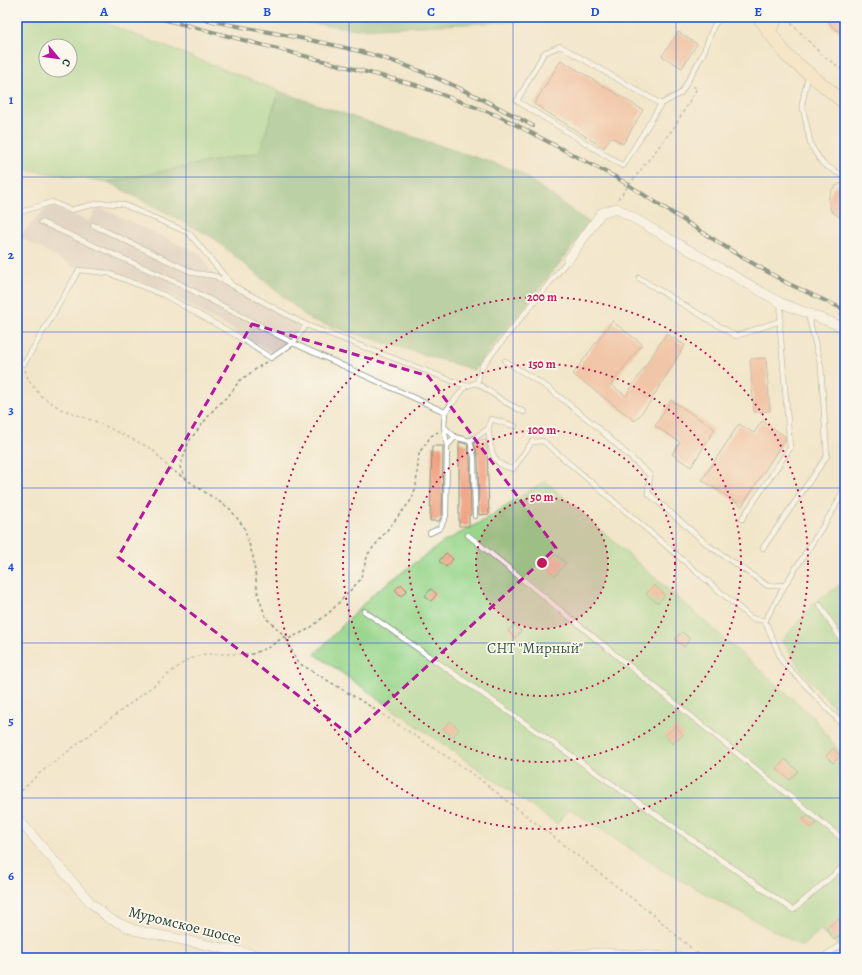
<svg xmlns="http://www.w3.org/2000/svg" width="862" height="975" viewBox="0 0 862 975" font-family="Alegreya,serif">
  <style>
    .industrial { fill: #d1c0bc }
    .green { fill: #98d68c; stroke: #5c8a60; fill-rule: evenodd }
    .forest { fill: #7ab778; stroke: #4c7a56 }
    .building { fill: #f09e7d }
    .lines { fill: none; stroke-linecap: round; stroke-linejoin: round }
    .lane-casing { stroke: #889280; stroke-width: 6 }
    .street-casing { stroke: #889280; stroke-width: 10 }
    .secondary-casing { stroke: #889280; stroke-width: 14 }
    .path { stroke: #889280; stroke-width: 1.5; stroke-dasharray: 3 3; stroke-linecap: butt }
    .lane { stroke: #fff; stroke-width: 4.5 }
    .street { stroke: #fff; stroke-width: 9 }
    .secondary { stroke: #f9e7c3; stroke-width: 13 }
    .rail-casing { stroke: #1f3d34; stroke-width: 4 }
    .rail { stroke: #fbf7ec; stroke-width: 2.5; stroke-dasharray: 8; stroke-linecap: butt }
    .marked { fill: none; stroke: #b5179e; stroke-width: 3; stroke-dasharray: 8 5; stroke-linejoin: round }
    .grid { fill: none; stroke: #1d4ed8; stroke-width: 1; stroke-opacity: 0.55 }
    .ring { fill: none; stroke: #c2185b; stroke-width: 2; stroke-dasharray: 2 4 }
    .labels { text-anchor: middle; dominant-baseline: central; stroke-width: 3.5; stroke-linejoin: round; paint-order: stroke }
    .park-label { font-size: 15px; fill: #375c46; stroke: #fbf7ec }
    .street-label { font-size: 15px; fill: #1f3d34; stroke: #fbf7ec }
    .centre { fill: #c2185b; stroke: #fbf7ec; stroke-width: 2 }
    .ring-label { font-size: 12px; text-anchor: middle; font-weight: bold; fill: #c2185b; stroke: #fbf7ec; stroke-width: 3.5; stroke-linejoin: round; paint-order: stroke }
    .neatline { fill: none; stroke: #1d4ed8; stroke-width: 1.5 }
    .grid-label { font-size: 13px; text-anchor: middle; font-weight: bold; fill: #1d4ed8 }
  </style>
  <rect width="100%" height="100%" fill="#fbf7ec"/>
  <filter id="ink" filterUnits="userSpaceOnUse"><feTurbulence type="fractalNoise" baseFrequency=".025" numOctaves="2"/><feDisplacementMap in="SourceGraphic" scale="8" xChannelSelector="R" yChannelSelector="G"/><feConvolveMatrix kernelMatrix="1 2 1 2 8 2 1 2 1" color-interpolation-filters="sRGB"/></filter>
  <filter id="wash" filterUnits="userSpaceOnUse"><feTurbulence type="fractalNoise" baseFrequency=".012" numOctaves="4" result="noise"/><feDisplacementMap in="SourceGraphic" scale="16" xChannelSelector="R" yChannelSelector="G"/><feGaussianBlur stdDeviation="0.9" result="paint"/><feColorMatrix in="noise" values="0 0 0 0 0 0 0 0 0 0 0 0 0 0 0 0 0 1.4 0 .05"/><feComposite in="paint" operator="in"/></filter>
  <g filter="url(#wash)">
    <rect width="100%" height="100%" fill="#f2e6cb"/>
    <polygon class="industrial" points="49,205 89,221 99,207 200,254 212,273 298,326 293,339 271,352 165,291 111,271 77,268 19,237"/>
    <g class="green">
      <path d="M 17,17 L 90,17 L 279,91 L 259,152 L 108,182 L 17,168 ZM 46,46 L 70,46 L 70,70 L 46,70 Z"/>
      <polygon points="545,481 812,716 845,759 845,950 820,930 802,946 662,870 570,809 557,824 315,654 374,593 442,543 481,522"/>
      <polygon points="845,582 845,719 809,680 782,641 816,601"/>
    </g>
    <g class="forest">
      <polygon points="277,17 694,17 552,20 357,29 280,19"/>
      <polygon points="279,91 371,123 518,171 591,224 474,370 311,320 212,237 108,182 259,152"/>
    </g>
    <g id="blocks">
      <g class="building">
        <polygon points="827,17 845,17 845,35 832,27"/>
        <polygon points="678,32 697,44 682,68 662,56"/>
        <polygon points="561,60 643,110 623,144 611,137 604,148 534,104"/>
        <polygon points="845,181 845,221 831,211 828,199 833,188"/>
        <polygon points="612,321 642,344 611,385 626,396 666,334 685,345 648,405 635,421 573,374"/>
        <polygon points="766,358 770,411 754,412 750,359"/>
        <polygon points="671,400 715,429 691,467 672,454 680,442 655,426"/>
        <polygon points="762,421 785,436 785,439 742,506 702,480 739,424 754,433"/>
        <polygon points="478,440 486,440 487,445 489,514 479,515 478,457 474,443"/>
        <polygon points="459,442 467,444 470,457 471,515 469,515 469,526 459,526"/>
        <polygon points="432,446 443,446 442,516 439,521 430,521"/>
        <polygon points="446,553 453,559 446,567 439,561"/>
        <polygon points="555,554 566,563 555,576 544,566"/>
        <polygon points="401,584 407,590 401,596 395,590"/>
        <polygon points="654,585 665,595 658,603 646,594"/>
        <polygon points="431,589 437,594 431,601 425,596"/>
        <polygon points="514,625 521,631 515,638 508,631"/>
        <polygon points="682,632 690,639 684,647 675,639"/>
        <polygon points="450,721 459,729 453,737 443,729"/>
        <polygon points="676,726 683,735 672,744 665,735"/>
        <polygon points="833,748 840,756 833,763 826,756"/>
        <polygon points="785,759 798,771 790,780 777,769"/>
        <polygon points="808,816 817,823 811,828 803,819"/>
        <polygon points="845,915 845,932 834,940 826,928"/>
      </g>
    </g>
  </g>
  <g filter="url(#ink)">
    <use href="#blocks" fill-opacity="0" stroke="#889280" stroke-width="1"/>
    <g class="lines">
      <defs>
        <g id="lane">
          <polyline points="808,76 802,104 811,146 823,164 845,177"/>
          <polyline points="661,104 560,46 544,53 517,101 623,166 661,104 681,93 703,54 714,25 722,17"/>
          <polyline points="17,213 52,202 70,210 100,203 122,204 189,233 231,284"/>
          <polyline points="41,222 178,283 293,343 445,412"/>
          <polyline points="93,225 194,273 215,276 306,325 466,386"/>
          <polyline points="639,278 736,336 780,321"/>
          <polyline points="17,361 24,364 79,270 108,273 164,295 239,337 271,358 293,343 306,325"/>
          <polyline points="505,361 547,387 595,425 650,475 648,493 708,545 768,586 785,585"/>
          <polyline points="477,383 482,366 568,260"/>
          <path d="M 524,412 L 505,402 L 477,383 L 466,386 L 445,412 L 444,427 L 455,437 L 470,441 L 488,429 C 492,449 489,464 513,469 L 532,442 L 543,441 L 751,618 L 765,621"/>
          <polyline points="444,427 447,446"/>
          <polyline points="488,429 491,419 515,426"/>
          <polyline points="470,441 474,457 475,516"/>
          <polyline points="742,519 790,448 780,328 781,303"/>
          <polyline points="430,533 440,528 446,516 447,446 455,437"/>
          <polyline points="468,535 845,841"/>
          <polyline points="763,548 827,456 821,367 808,314"/>
          <polyline points="820,605 845,645"/>
          <polyline points="364,611 793,910 845,865"/>
          <polyline points="843,725 782,661 765,621 785,585 834,509 845,487"/>
          <polyline points="824,958 827,954 845,943"/>
        </g>
        <g id="street">
          <polyline points="568,260 601,213 616,208 781,303 838,325 845,331"/>
          <polyline points="17,818 90,902 108,918 134,930 271,958"/>
          <polyline points="526,958 601,953 688,958"/>
        </g>
        <g id="secondary">
          <polyline points="759,17 786,55 845,103"/>
          <polyline points="768,32 777,17"/>
        </g>
      </defs>
      <use href="#lane" class="lane-casing"/>
      <use href="#street" class="street-casing"/>
      <use href="#secondary" class="secondary-casing"/>
      <g class="path">
        <polyline points="787,19 823,56 845,71"/>
        <polyline points="618,199 675,126 697,88 692,86"/>
        <polyline points="840,316 845,301"/>
        <polyline points="266,362 239,381 231,393 214,409 189,441 180,467 187,480 230,509 244,527 253,557 258,595 266,618 288,639 309,629 332,610 360,580 368,554 412,499 416,486 419,453 431,436 438,432"/>
        <polyline points="25,370 29,381 41,396 61,409 97,422 152,449 170,469 186,479"/>
        <polyline points="17,795 41,772 187,660 205,654 252,654 269,647 285,636 297,662 373,708 473,774 657,918 693,950"/>
        <polyline points="696,952 702,958"/>
      </g>
      <use href="#lane" class="lane"/>
      <use href="#street" class="street"/>
      <use href="#secondary" class="secondary"/>
      <defs>
        <g id="rail">
          <polyline points="155,17 416,85 499,116 619,179 735,253 787,283 845,310"/>
          <path d="M 194,17 C 254,31 314,38 373,55 C 424,69 486,100 533,126"/>
        </g>
      </defs>
      <use href="#rail" class="rail-casing"/>
      <use href="#rail" class="rail"/>
    </g>
  </g>
  <path d="M0 0H862V975H0ZM 252,324 L 428,376 L 556,548 L 351,736 L 118,557 Z" fill="#f2e6cb" fill-opacity=".55" fill-rule="evenodd"/>
  <path class="marked" d="M 252,324 L 428,376 L 556,548 L 351,736 L 118,557 Z"/>
  <path class="grid" d="M 186,17 L 186,958M 349,17 L 349,958M 513,17 L 513,958M 676,17 L 676,958M 17,177 L 845,177M 17,332 L 845,332M 17,488 L 845,488M 17,643 L 845,643M 17,798 L 845,798"/>
  <circle cx="542" cy="563" r="66" fill="#c2185b" fill-opacity=".12"/>
  <g class="ring">
    <circle cx="542" cy="563" r="66"/>
    <circle cx="542" cy="563" r="133"/>
    <circle cx="542" cy="563" r="199"/>
    <circle cx="542" cy="563" r="266"/>
  </g>
  <g class="labels">
    <g class="park-label">
      <text x="535" y="648">СНТ "Мирный"</text>
    </g>
    <g class="street-label">
      <text transform="translate(185 925) rotate(14)">Муромское шоссе</text>
    </g>
  </g>
  <circle cx="542" cy="563" r="6" class="centre"/>
  <g class="ring-label">
    <text x="542" y="301">200 m</text>
    <text x="542" y="368">150 m</text>
    <text x="542" y="434">100 m</text>
    <text x="542" y="501">50 m</text>
  </g>
  <rect width="862" height="975" fill="none" stroke="#fbf7ec" stroke-width="44"/>
  <g transform="translate(58 58) rotate(119)"><circle r="19" fill="#fbf7ec" stroke="#a3ada2"/>
  <path d="M0-3L7 15L0 10L-7 15Z" fill="#b5179e"/>
  <text y="-6" font-size="11" font-weight="bold" text-anchor="middle" fill="#1f3d34">С</text>
  </g>
  <rect x="22" y="22" width="818" height="931" class="neatline"/>
  <g class="grid-label">
    <text x="104" y="16">A</text>
    <text x="267" y="16">B</text>
    <text x="431" y="16">C</text>
    <text x="595" y="16">D</text>
    <text x="758" y="16">E</text>
    <text x="11" y="104">1</text>
    <text x="11" y="259">2</text>
    <text x="11" y="414">3</text>
    <text x="11" y="570">4</text>
    <text x="11" y="725">5</text>
    <text x="11" y="880">6</text>
  </g>
</svg>
